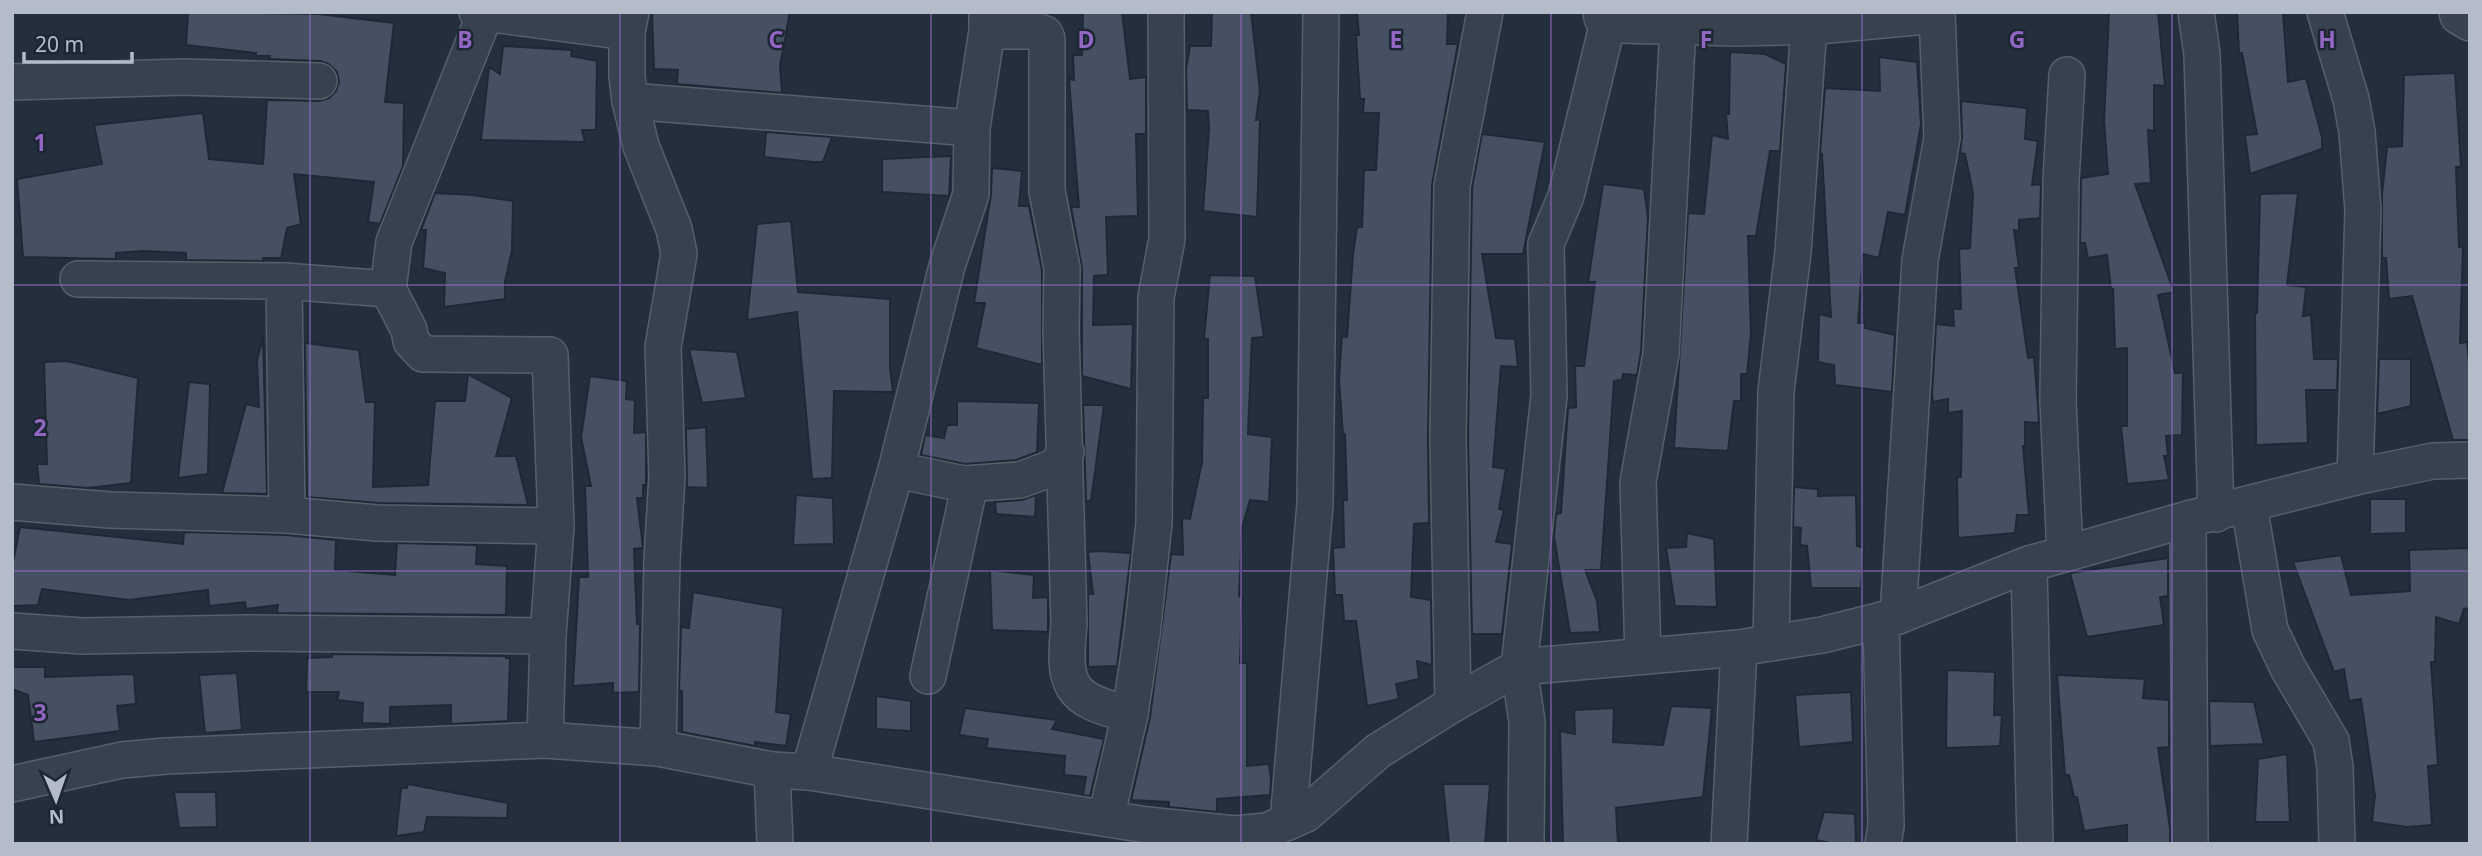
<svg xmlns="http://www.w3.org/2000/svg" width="2482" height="856" viewBox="0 0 2482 856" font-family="'Noto Sans',sans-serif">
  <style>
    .building { fill: #455162; stroke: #1f2835; stroke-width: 2 }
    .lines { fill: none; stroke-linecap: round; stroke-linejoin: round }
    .minor-casing { stroke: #565f6c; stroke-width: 38 }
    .minor { stroke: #38414e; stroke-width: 35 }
    .grid { fill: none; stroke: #9266c3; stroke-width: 2; stroke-opacity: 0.55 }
    .grid-label { font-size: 23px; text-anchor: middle; font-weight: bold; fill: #9266c3; stroke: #1d2633; stroke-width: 5; stroke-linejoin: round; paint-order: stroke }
  </style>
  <rect width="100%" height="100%" fill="#242f3e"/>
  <g class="building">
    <polygon points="188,12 319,14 394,23 385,102 404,103 403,166 380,224 368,222 374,182 294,174 301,224 287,228 281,258 263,258 264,261 186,260 186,253 143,251 116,253 116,259 23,257 17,179 102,164 94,125 203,113 209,159 263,164 267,100 319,101 329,98 336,91 339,82 337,72 329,64 320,61 269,59 270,56 256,56 256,53 186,45"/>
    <polygon points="652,12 790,12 780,66 782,93 677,84 678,70 654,69"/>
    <polygon points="1083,12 1122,12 1130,79 1146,77 1146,134 1136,134 1138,216 1106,217 1108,275 1094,276 1093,325 1133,324 1131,389 1082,376 1082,268 1071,207 1079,207 1069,79 1074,80 1073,55 1082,55"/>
    <polygon points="1212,12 1251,12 1260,91 1256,120 1260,119 1257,217 1203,211 1209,129 1208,111 1187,110 1186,69 1190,46 1211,46"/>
    <polygon points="1357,12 1448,12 1447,44 1458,44 1432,185 1428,437 1429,523 1414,524 1411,597 1431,600 1432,665 1417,661 1419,679 1396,684 1399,699 1367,706 1356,621 1344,621 1342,595 1335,595 1333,548 1344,547 1343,500 1347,500 1345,434 1343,435 1339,380 1342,336 1347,337 1353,254 1357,227 1362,227 1364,170 1376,170 1379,113 1363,113 1364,99 1360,99 1356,35 1359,35"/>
    <polygon points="2109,12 2158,12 2165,86 2154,85 2154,131 2148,130 2151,183 2135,184 2174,292 2158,295 2175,373 2183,373 2182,435 2166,436 2168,456 2164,456 2169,480 2127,484 2121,426 2127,426 2127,348 2115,349 2113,289 2111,289 2107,255 2088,258 2085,243 2080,243 2081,178 2108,174 2104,121"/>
    <polygon points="2237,12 2283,12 2288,82 2306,78 2322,137 2322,149 2250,174 2245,135 2257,134 2242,53 2239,53"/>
    <polygon points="503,46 572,50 571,56 597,61 596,130 582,130 585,142 481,140 489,67 500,74"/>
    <polygon points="1730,52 1765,54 1786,64 1780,151 1770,151 1756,236 1748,236 1751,333 1747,374 1741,374 1741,401 1734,401 1728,451 1674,448 1688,213 1704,214 1712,135 1728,139 1726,114 1729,114"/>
    <polygon points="1879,57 1917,62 1921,124 1905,215 1888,212 1879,258 1863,254 1858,323 1865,323 1865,328 1895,335 1892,392 1835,385 1834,365 1818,362 1819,314 1831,317 1822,154 1820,153 1825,88 1880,91"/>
    <polygon points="2455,73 2461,167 2456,167 2459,247 2463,247 2460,343 2467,342 2470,371 2470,440 2453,440 2412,296 2389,299 2386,258 2382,258 2382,194 2387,147 2402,146 2404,75"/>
    <polygon points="1961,101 2027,108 2025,139 2038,141 2032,185 2041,184 2040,218 2019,220 2019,231 2014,230 2019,268 2015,268 2028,358 2034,357 2038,406 2039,423 2025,422 2025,446 2023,446 2029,515 2017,515 2015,533 1958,538 1957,477 1961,477 1962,411 1948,413 1948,399 1933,402 1932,395 1936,324 1954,326 1953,309 1961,309 1959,249 1970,248 1973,193 1965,154 1960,153 1962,137"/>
    <polygon points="766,132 832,137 823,162 813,162 764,157"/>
    <polygon points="1482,134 1545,142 1523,254 1482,254 1496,338 1515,339 1518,367 1501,366 1493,467 1506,469 1499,509 1504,510 1496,542 1512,544 1502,634 1472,634 1468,437 1472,188"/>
    <polygon points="951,156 949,196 882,192 882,159"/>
    <polygon points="992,168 1022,171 1019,206 1029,206 1042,270 1042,365 976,348 985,303 974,303 991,194"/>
    <polygon points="1603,184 1644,189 1648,217 1641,352 1637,375 1623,374 1622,380 1614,381 1601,570 1585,570 1597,601 1600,632 1570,633 1554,537 1556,514 1561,513 1568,408 1576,407 1575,366 1584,366 1595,282 1588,282"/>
    <polygon points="435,193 472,195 513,201 512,251 505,281 505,299 444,307 445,273 423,268 426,230 421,230"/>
    <polygon points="2298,193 2287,285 2306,287 2303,316 2311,315 2314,359 2338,359 2337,390 2306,390 2308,443 2256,445 2255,313 2257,313 2260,194"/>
    <polygon points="791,221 798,292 890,299 890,369 893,392 834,391 832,478 812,479 797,312 747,320 757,224"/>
    <polygon points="1210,275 1255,276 1264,337 1252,338 1248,434 1272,437 1269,502 1250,500 1242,528 1239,596 1242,597 1240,663 1247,663 1247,766 1269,764 1271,779 1270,795 1217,799 1217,812 1169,807 1169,802 1131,800 1150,717 1171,554 1183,555 1182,518 1190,519 1202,462 1203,398 1208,398 1208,339 1204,339"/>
    <polygon points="263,337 267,494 222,493 246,404 259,407 257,360"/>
    <polygon points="305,343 359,350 366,402 375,402 373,487 428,485 435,401 465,401 468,374 512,398 496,456 516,456 528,505 378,503 307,497"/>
    <polygon points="689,349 737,352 746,398 702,403"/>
    <polygon points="2379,359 2411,359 2411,406 2377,414"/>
    <polygon points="67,361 138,378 131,483 88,488 39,484 37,464 47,464 44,362"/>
    <polygon points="590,376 627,381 626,399 635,400 634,433 646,432 646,485 643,485 643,498 637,498 643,548 634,549 637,624 640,624 639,692 613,693 613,683 573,686 579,577 588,577 585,486 591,486 581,437"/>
    <polygon points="189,382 210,384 208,474 178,478"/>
    <polygon points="957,401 1039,403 1037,452 1016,460 965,464 921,455 925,435 944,438 947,425 957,425"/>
    <polygon points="1083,405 1104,405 1091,501 1086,501"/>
    <polygon points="706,427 708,488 687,487 686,429"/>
    <polygon points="1794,487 1818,489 1818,496 1856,495 1857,546 1864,548 1861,588 1811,588 1807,546 1800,545 1801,528 1793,527"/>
    <polygon points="796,495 833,498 834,544 793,545"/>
    <polygon points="1036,495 1035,517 996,514 995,502 1022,500"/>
    <polygon points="2370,499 2406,499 2406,533 2370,534"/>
    <polygon points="20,527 183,544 184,532 286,535 336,540 335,570 395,575 397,543 477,545 476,564 507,566 506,615 277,613 278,605 246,609 245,602 209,606 208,590 129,600 42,589 38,605 12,606 12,567"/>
    <polygon points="1687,533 1714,539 1717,607 1675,606 1666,548 1686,547"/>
    <polygon points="2470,548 2470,608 2464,609 2459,624 2436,617 2435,662 2431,662 2438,765 2428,766 2432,825 2407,827 2372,822 2375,796 2361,699 2349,701 2344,669 2334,672 2293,562 2341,555 2351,595 2410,591 2409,550"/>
    <polygon points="1098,551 1131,553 1117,666 1088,667 1088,594 1093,594 1088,552"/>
    <polygon points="2168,558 2168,596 2160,597 2164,625 2087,637 2070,573"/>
    <polygon points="990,570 1034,575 1033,598 1048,597 1048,632 992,630"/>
    <polygon points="693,592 783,608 776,712 791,714 786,746 755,742 755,746 682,732 682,691 679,691 681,627 689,628"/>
    <polygon points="332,654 506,656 506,658 510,658 508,721 451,724 451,705 390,707 390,724 362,723 363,703 337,700 339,692 306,692 307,658 332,657"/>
    <polygon points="12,667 45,667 45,677 134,674 136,704 117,706 120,731 34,742 28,695 12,689"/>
    <polygon points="1947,670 1995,672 1994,715 2002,715 2000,746 1946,748"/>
    <polygon points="237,673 242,730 205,733 199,675"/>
    <polygon points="2057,675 2145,679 2143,698 2169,700 2169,747 2158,748 2170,828 2170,844 2127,844 2127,825 2084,831 2077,797 2074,797 2069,775 2065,775"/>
    <polygon points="1851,692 1853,742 1799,747 1795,695"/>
    <polygon points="876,696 911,701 911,731 876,729"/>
    <polygon points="2209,701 2254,702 2264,744 2210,746"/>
    <polygon points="1671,706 1712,708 1703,797 1616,808 1618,844 1563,844 1560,731 1575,734 1574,710 1614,708 1613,742 1663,745"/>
    <polygon points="965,708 1057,720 1052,729 1104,739 1090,796 1083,795 1086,777 1064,775 1065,756 986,748 988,739 959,735"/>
    <polygon points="2287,754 2290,822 2255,822 2258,759"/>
    <polygon points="408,784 508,803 507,818 427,817 424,832 396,836 401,788 407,788"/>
    <polygon points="1443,784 1490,784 1485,844 1449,844"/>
    <polygon points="174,792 216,792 217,827 179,828"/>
    <polygon points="1824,812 1855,814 1856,844 1835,844 1816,840"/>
  </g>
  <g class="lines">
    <defs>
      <g id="minor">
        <polyline points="477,12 627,32"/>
        <polyline points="631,12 627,32 627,77 630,101 641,146 674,229 679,254 663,347 667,476 662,560 658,748"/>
        <polyline points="1601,12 1602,18 1608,22 1620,25 1736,28 1818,26 1937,15"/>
        <polyline points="2196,12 2202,54 2216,514"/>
        <polyline points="2325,12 2351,99 2357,132 2363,210 2355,477"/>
        <polyline points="2457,12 2458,16 2470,23"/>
        <polyline points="485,14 394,242 388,289 409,330 411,341 423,354 550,355 556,526 548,636 545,740"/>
        <path d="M 987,31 L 1037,31 L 1045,34 L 1047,39 L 1047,191 L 1062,268 L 1061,330 L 1069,624 C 1063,685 1067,700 1130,714"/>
        <polyline points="12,82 184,77 319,81"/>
        <polyline points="630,101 972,128"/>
        <polyline points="78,279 284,281 388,289"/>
        <polyline points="284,281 287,515"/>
        <polyline points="896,470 964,484 969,488 928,676"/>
        <polyline points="964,484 1020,480 1055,467 1066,452"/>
        <polyline points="12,502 110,510 287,515 377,523 556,526"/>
        <polyline points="2249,505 2270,630 2288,668 2331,741 2335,767 2337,844"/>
        <polyline points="2188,519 2190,844"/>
        <polyline points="2065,554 2058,401 2061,180 2067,75"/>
        <polyline points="2029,564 2035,844"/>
        <polyline points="1898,616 1920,260 1942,138 1937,12"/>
        <polyline points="1881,620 1886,826 1883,844"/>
        <polyline points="12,631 83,636 247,633 548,636"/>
        <polyline points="1771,642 1776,391 1793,252 1809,26"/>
        <polyline points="1643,656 1638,482 1661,354 1678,26"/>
        <polyline points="1453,704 1448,437 1452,186 1485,12"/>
        <polyline points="772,770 775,844"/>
        <polyline points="809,772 896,470 947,266 971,194 972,128 987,31 987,12"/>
        <polyline points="12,784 122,760 166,756 545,740 658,748 772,770 809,772 1147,825 1235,834 1267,831 1306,814 1378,751 1453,704 1519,667 1739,648 1822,635 1898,616 2029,564 2188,519 2355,477 2433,461 2470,460"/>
        <polyline points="1106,818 1130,714 1142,634 1154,523 1156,297 1167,239 1166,12"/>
        <polyline points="1288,822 1315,504 1321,12"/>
        <polyline points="1526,844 1527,722 1519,667 1549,396 1546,244 1566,196 1608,22"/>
        <polyline points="1729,844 1739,648"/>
      </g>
    </defs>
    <use href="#minor" class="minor-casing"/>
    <use href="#minor" class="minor"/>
  </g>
  <path class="grid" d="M 310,12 L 310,844M 620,12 L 620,844M 931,12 L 931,844M 1241,12 L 1241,844M 1551,12 L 1551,844M 1862,12 L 1862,844M 2172,12 L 2172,844M 12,285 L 2470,285M 12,571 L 2470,571"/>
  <g class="grid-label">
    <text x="465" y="48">B</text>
    <text x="776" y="48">C</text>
    <text x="1086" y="48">D</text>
    <text x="1396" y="48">E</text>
    <text x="1706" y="48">F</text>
    <text x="2017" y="48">G</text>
    <text x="2327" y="48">H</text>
    <text x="40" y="151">1</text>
    <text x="40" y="436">2</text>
    <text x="40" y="721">3</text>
  </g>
  <rect width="2482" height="856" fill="none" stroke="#b4bcc9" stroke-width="28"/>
  <g transform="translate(56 800) rotate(178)" stroke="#1d2633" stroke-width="5" paint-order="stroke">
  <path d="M0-5L12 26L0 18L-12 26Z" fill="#b4bcc9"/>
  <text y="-10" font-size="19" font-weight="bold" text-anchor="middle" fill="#b4bcc9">N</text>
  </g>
  <path d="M24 52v10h108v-10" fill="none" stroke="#b4bcc9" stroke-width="3.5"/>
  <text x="35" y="52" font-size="21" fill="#b4bcc9" stroke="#1d2633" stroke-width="5" paint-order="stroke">20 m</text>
</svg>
